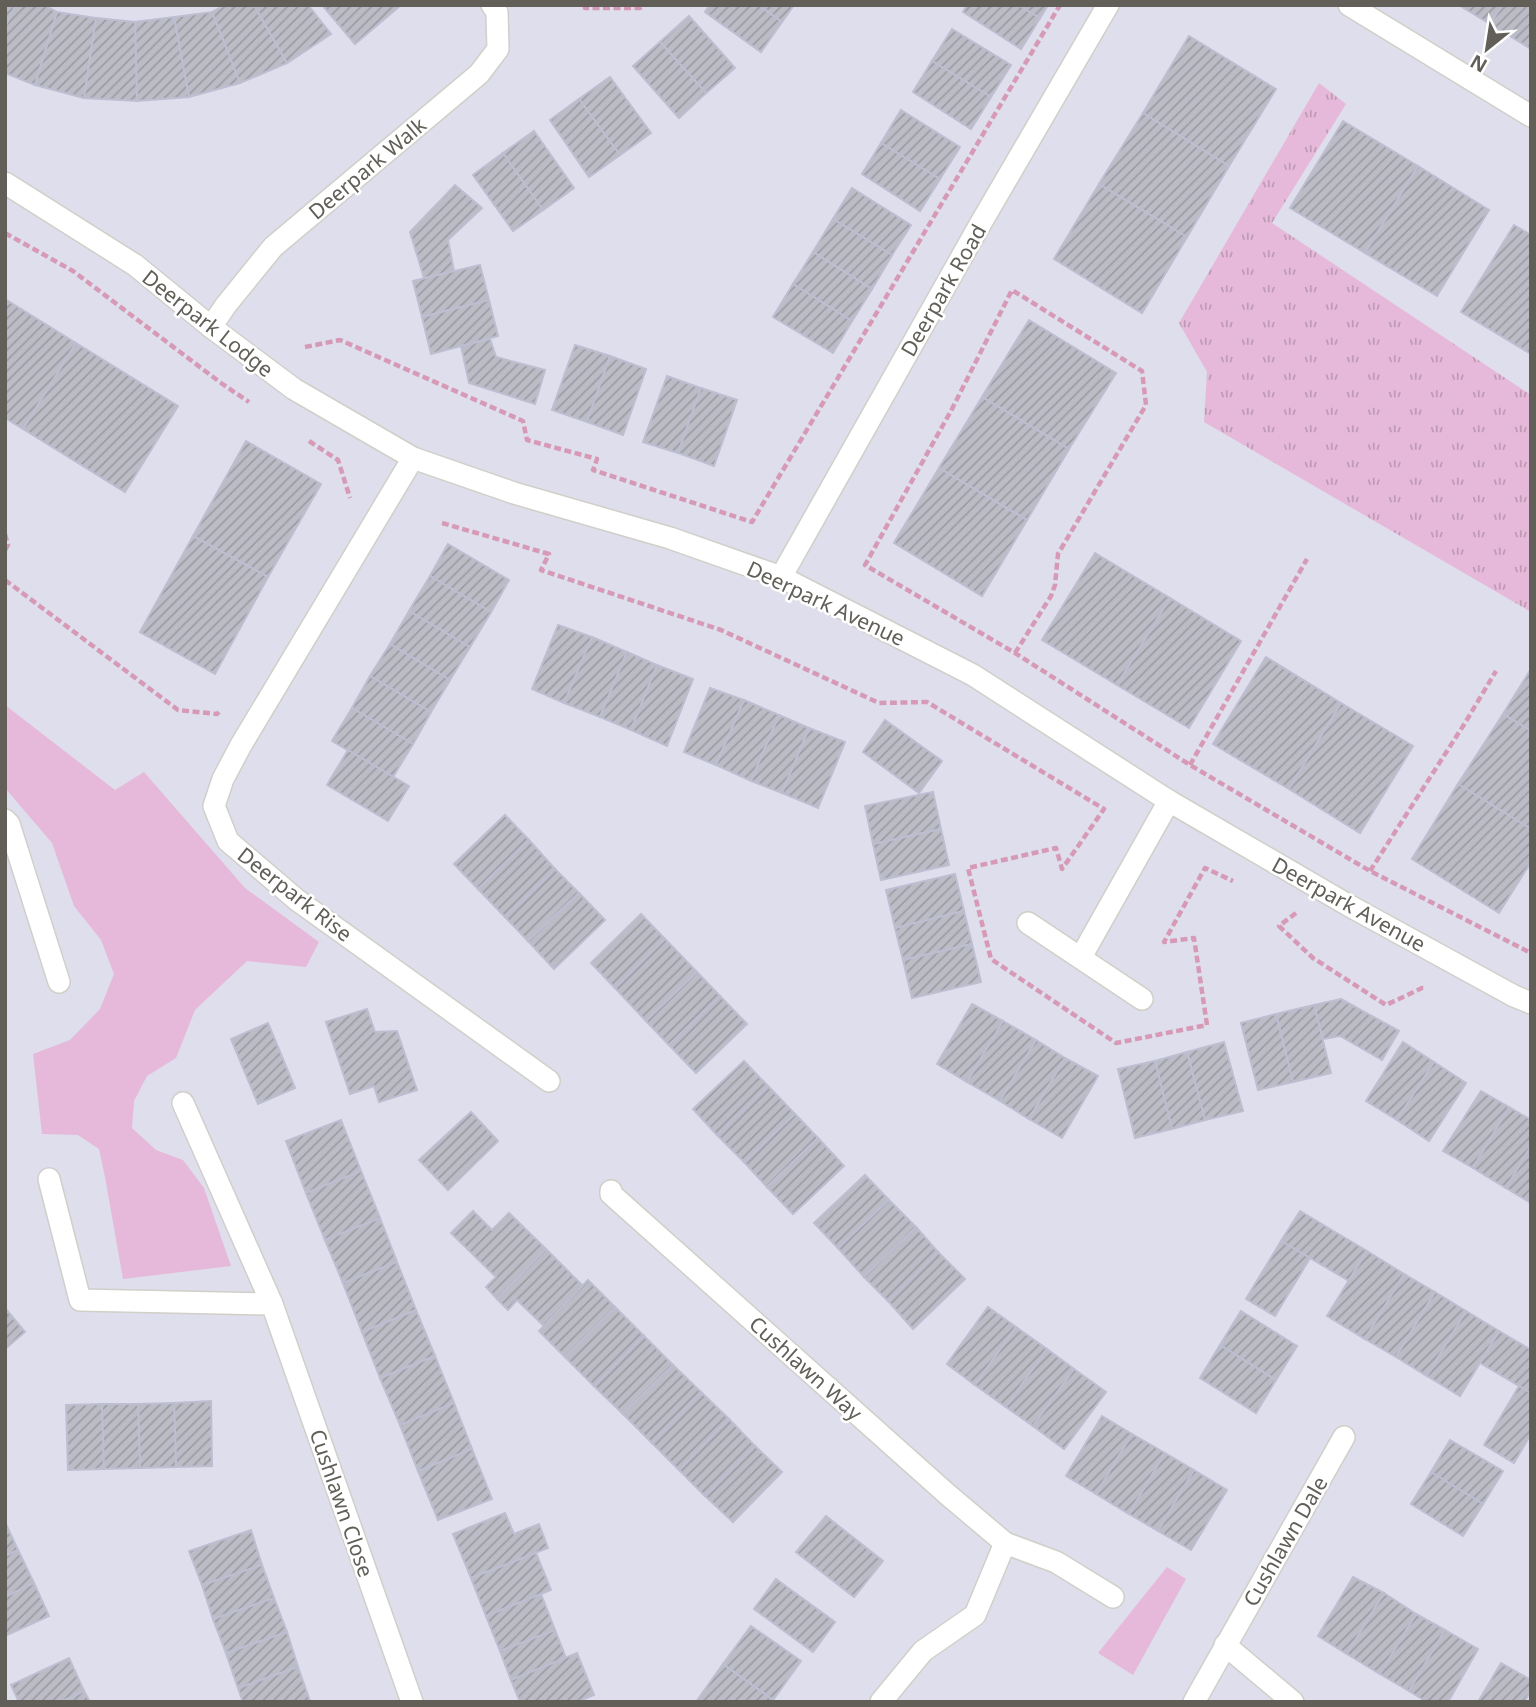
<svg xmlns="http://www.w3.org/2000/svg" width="1536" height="1707" viewBox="0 0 1536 1707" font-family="'Noto Sans',sans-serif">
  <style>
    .green { fill: #e6b9da }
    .park { fill: url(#park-tufts) }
    .building { fill: url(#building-hatch); stroke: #bdbed1; stroke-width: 2 }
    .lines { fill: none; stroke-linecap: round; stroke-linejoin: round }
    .street-casing { stroke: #d0cfc8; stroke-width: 24 }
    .path { stroke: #d69ab6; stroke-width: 4.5; stroke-dasharray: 7 3.5; stroke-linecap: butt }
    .street { stroke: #fff; stroke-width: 21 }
    .labels { text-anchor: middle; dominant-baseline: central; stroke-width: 5; stroke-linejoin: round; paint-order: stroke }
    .street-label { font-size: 21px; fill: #615f58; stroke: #fff }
  </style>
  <defs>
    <pattern id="park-tufts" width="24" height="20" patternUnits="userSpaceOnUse" patternTransform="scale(1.75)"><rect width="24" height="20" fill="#e6b9da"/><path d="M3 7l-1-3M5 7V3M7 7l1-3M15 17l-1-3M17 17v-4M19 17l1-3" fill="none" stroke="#be9ab4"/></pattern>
    <pattern id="building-hatch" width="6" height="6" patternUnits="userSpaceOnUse" patternTransform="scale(1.75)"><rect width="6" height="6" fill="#bcbcc7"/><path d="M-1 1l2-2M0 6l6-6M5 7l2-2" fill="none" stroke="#9c9ca4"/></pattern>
  </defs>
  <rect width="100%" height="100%" fill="#dfdeec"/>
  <g class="green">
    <polygon points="5,705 115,790 144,772 245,888 319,942 306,967 247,961 195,1010 176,1058 147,1076 134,1101 132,1128 156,1150 183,1160 204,1188 231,1266 123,1279 105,1177 99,1149 78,1135 42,1134 33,1054 70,1040 100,1009 114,974 101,940 74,906 52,843 5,788"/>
    <polygon points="1167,1567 1186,1579 1133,1675 1098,1653"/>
  </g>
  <polygon class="park" points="1319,83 1346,104 1272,223 1531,395 1531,612 1204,422 1207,372 1179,323"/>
  <g class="building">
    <polygon points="5,5 16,5 5,27"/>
    <polygon points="16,5 44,5 57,12 35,85 5,73 5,27"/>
    <polygon points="225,5 254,5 287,63 240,83 212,12"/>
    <polygon points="254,5 308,5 331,34 287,63"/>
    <polygon points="322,5 401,5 355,44"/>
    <polygon points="710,5 759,5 782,22 761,52 705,12"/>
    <polygon points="759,5 794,5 782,22"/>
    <polygon points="967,5 1019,5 1040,18 1021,49 963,12"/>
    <polygon points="1019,5 1048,5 1040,18"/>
    <polygon points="1462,5 1502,5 1490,24 1462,7"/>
    <polygon points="1502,5 1531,5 1531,49 1490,24"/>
    <polygon points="57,12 96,18 84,98 35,85"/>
    <polygon points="212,12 240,83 189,97 174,17"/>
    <polygon points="689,16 735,68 706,93 660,42"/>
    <polygon points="174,17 189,97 137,101 135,22"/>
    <polygon points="96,18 135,22 137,101 84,98"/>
    <polygon points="952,29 1011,65 991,97 932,61"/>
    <polygon points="1189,36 1276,89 1229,166 1143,113"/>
    <polygon points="660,42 706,93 679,118 633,66"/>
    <polygon points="932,61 991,97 971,129 913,92"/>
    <polygon points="610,77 651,133 620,155 579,99"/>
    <polygon points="579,99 620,155 589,177 550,120"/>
    <polygon points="901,110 960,147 940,179 881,143"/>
    <polygon points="1143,113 1229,166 1187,237 1099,184"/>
    <polygon points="1343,121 1418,166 1365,253 1290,208"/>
    <polygon points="534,131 574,188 543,210 503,153"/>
    <polygon points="881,143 940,179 920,211 862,174"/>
    <polygon points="503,153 543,210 513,231 473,175"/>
    <polygon points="1418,166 1489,210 1437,296 1365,253"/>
    <polygon points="1099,184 1187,237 1142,313 1054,259"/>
    <polygon points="455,185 482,208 448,240 454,271 424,278 410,232"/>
    <polygon points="852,188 911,225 892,255 833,219"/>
    <polygon points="833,219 892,255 872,289 813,252"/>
    <polygon points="1514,225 1531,235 1531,354 1461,312"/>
    <polygon points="813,252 872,289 852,321 793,284"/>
    <polygon points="480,265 489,300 422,317 413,281"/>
    <polygon points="793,284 852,321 833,353 773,317"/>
    <polygon points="5,299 76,343 23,429 5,418"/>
    <polygon points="489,300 498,336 431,354 422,317"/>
    <polygon points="1029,320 1116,373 1069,449 982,397"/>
    <polygon points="490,339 496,357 545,370 535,404 469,383 461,346"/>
    <polygon points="76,343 178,406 125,492 23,429"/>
    <polygon points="575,345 610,356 587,422 552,410"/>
    <polygon points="610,356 646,369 623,435 587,422"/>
    <polygon points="667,376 701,388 678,453 643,442"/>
    <polygon points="701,388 737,400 714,466 678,453"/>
    <polygon points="982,397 1069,449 1027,520 939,468"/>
    <polygon points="246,441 321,484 268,577 193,536"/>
    <polygon points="939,468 1027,520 982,596 894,543"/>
    <polygon points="193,536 268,577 215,674 140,632"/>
    <polygon points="448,544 509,580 491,612 430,576"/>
    <polygon points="1095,553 1170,598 1117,685 1042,640"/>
    <polygon points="430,576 491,612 470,647 409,611"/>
    <polygon points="1170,598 1241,641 1189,728 1117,685"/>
    <polygon points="409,611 470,647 450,680 390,644"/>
    <polygon points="558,625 592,637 564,703 532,689"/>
    <polygon points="592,637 627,652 600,717 564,703"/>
    <polygon points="390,644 450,680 431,712 370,676"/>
    <polygon points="627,652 657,665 631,730 600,717"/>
    <polygon points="1266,657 1341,703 1289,789 1213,744"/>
    <polygon points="657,665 693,679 667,746 631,730"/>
    <polygon points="1531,669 1531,731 1503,714"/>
    <polygon points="370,676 431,712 413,744 352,708"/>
    <polygon points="710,688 744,700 716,765 684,752"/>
    <polygon points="744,700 779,715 751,781 716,765"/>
    <polygon points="1341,703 1413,746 1360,833 1289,789"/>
    <polygon points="352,708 413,744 393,777 332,741"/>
    <polygon points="1503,714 1531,731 1531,829 1458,784"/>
    <polygon points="779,715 809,728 782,793 751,781"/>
    <polygon points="885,720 942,761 919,793 863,752"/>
    <polygon points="809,728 845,742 818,808 782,793"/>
    <polygon points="348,750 409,786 388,821 327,785"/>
    <polygon points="1458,784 1531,829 1531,862 1499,913 1412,859"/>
    <polygon points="933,792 941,829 873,844 865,806"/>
    <polygon points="505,815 529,840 478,889 454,864"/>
    <polygon points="941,829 949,865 881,880 873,844"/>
    <polygon points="529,840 555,869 505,917 478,889"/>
    <polygon points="555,869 579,893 528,941 505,917"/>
    <polygon points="955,874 964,911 895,928 886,890"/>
    <polygon points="579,893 605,920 554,969 528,941"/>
    <polygon points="964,911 972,944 903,960 895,928"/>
    <polygon points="641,914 665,939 615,988 591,963"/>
    <polygon points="665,939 697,972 646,1021 615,988"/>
    <polygon points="972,944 981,982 912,998 903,960"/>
    <polygon points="697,972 720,996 669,1045 646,1021"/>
    <polygon points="720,996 747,1024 696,1073 669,1045"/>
    <polygon points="1341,999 1399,1031 1382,1060 1340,1036 1323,1039 1314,1005"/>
    <polygon points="972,1004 1003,1021 967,1082 937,1064"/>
    <polygon points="1314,1005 1331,1073 1293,1082 1276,1014"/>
    <polygon points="367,1009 375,1032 397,1031 417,1090 379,1102 374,1086 350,1094 326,1022"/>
    <polygon points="1276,1014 1293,1082 1258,1090 1241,1023"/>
    <polygon points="1003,1021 1036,1040 1000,1101 967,1082"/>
    <polygon points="268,1023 295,1088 258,1104 231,1039"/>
    <polygon points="1036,1040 1065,1058 1029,1119 1000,1101"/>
    <polygon points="1224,1042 1243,1111 1205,1120 1187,1052"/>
    <polygon points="1403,1042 1434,1062 1397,1120 1366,1101"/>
    <polygon points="1187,1052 1205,1120 1172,1129 1155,1061"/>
    <polygon points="1065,1058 1098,1076 1062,1138 1029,1119"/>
    <polygon points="744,1061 768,1086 717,1135 693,1109"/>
    <polygon points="1155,1061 1172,1129 1135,1138 1118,1069"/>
    <polygon points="1434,1062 1466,1083 1429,1141 1397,1120"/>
    <polygon points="768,1086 795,1114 744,1162 717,1135"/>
    <polygon points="1481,1091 1509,1107 1473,1168 1443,1151"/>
    <polygon points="1509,1107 1531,1120 1531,1146 1506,1188 1473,1168"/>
    <polygon points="471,1112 498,1141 448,1190 419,1160"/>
    <polygon points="795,1114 818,1138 767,1187 744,1162"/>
    <polygon points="341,1120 361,1171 306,1193 286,1141"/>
    <polygon points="818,1138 844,1166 793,1214 767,1187"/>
    <polygon points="1531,1146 1531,1203 1506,1188"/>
    <polygon points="361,1171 380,1218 325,1240 306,1193"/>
    <polygon points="865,1175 889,1200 838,1248 814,1223"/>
    <polygon points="889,1200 916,1227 864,1277 838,1248"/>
    <polygon points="473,1211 492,1230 509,1213 546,1249 497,1299 486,1287 496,1277 451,1233"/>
    <polygon points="1300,1211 1367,1251 1349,1281 1281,1241"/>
    <polygon points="380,1218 397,1262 343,1283 325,1240"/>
    <polygon points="916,1227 938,1252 888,1301 864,1277"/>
    <polygon points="1281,1241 1310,1258 1275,1316 1246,1299"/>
    <polygon points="546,1249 583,1286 544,1326 517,1300 508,1310 497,1299"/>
    <polygon points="1367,1251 1404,1274 1365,1339 1327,1316"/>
    <polygon points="938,1252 965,1279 913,1329 888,1301"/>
    <polygon points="397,1262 416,1310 362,1332 343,1283"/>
    <polygon points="1404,1274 1435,1292 1396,1357 1365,1339"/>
    <polygon points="588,1280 615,1307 565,1357 539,1331"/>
    <polygon points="1435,1292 1466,1311 1427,1376 1396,1357"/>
    <polygon points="615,1307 644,1336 594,1386 565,1357"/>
    <polygon points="988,1307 1016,1327 975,1385 947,1364"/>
    <polygon points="5,1308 25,1332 5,1349"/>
    <polygon points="416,1310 435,1356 380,1378 362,1332"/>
    <polygon points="1241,1311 1297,1346 1276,1380 1220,1345"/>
    <polygon points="1466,1311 1499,1331 1460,1396 1427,1376"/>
    <polygon points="1016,1327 1047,1349 1006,1407 975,1385"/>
    <polygon points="1499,1331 1531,1350 1531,1393 1480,1363"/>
    <polygon points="644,1336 673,1365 623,1414 594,1386"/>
    <polygon points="1220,1345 1276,1380 1256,1413 1200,1378"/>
    <polygon points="1047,1349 1074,1369 1033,1426 1006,1407"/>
    <polygon points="435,1356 454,1403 400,1425 380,1378"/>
    <polygon points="673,1365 701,1392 652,1443 623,1414"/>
    <polygon points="1074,1369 1106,1392 1064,1449 1033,1426"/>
    <polygon points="1519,1386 1531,1393 1531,1434 1514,1463 1484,1445"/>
    <polygon points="701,1392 729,1419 679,1470 652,1443"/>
    <polygon points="211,1401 212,1466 176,1467 174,1403"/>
    <polygon points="174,1403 176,1467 140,1468 138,1404"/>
    <polygon points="454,1403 472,1449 418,1471 400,1425"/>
    <polygon points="102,1404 104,1469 68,1470 66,1405"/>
    <polygon points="102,1404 138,1404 140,1468 104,1469"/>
    <polygon points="1102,1416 1132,1434 1096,1494 1066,1476"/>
    <polygon points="729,1419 755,1446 705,1496 679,1470"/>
    <polygon points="1132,1434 1165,1453 1129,1514 1096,1494"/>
    <polygon points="1450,1440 1503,1471 1483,1504 1431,1472"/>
    <polygon points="755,1446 782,1472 733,1522 705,1496"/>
    <polygon points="472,1449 492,1499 438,1520 418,1471"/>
    <polygon points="1165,1453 1194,1470 1158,1531 1129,1514"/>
    <polygon points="1194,1470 1227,1490 1191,1550 1158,1531"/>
    <polygon points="1431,1472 1483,1504 1463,1536 1411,1504"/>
    <polygon points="505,1513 514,1534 539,1524 548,1548 471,1578 453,1534"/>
    <polygon points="826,1516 883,1561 854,1597 796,1552"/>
    <polygon points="5,1522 18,1550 5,1556"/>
    <polygon points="251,1530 262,1565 202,1585 189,1551"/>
    <polygon points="18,1550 34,1583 5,1597 5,1556"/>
    <polygon points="536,1553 551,1590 486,1616 471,1578"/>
    <polygon points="262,1565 274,1598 213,1619 202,1585"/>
    <polygon points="1353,1577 1384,1593 1347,1654 1318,1636"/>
    <polygon points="776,1579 835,1622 813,1652 754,1609"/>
    <polygon points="34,1583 49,1616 5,1636 5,1597"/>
    <polygon points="1384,1593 1416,1614 1380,1674 1347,1654"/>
    <polygon points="541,1594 555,1630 500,1651 486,1616"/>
    <polygon points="274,1598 287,1632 226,1653 213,1619"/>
    <polygon points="1416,1614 1445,1630 1409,1691 1380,1674"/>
    <polygon points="751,1626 801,1661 773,1700 723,1664"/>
    <polygon points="555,1630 566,1658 511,1680 500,1651"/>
    <polygon points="1445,1630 1478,1649 1448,1702 1427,1702 1409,1691"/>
    <polygon points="287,1632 298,1667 238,1688 226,1653"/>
    <polygon points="577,1653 594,1695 577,1702 520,1702 511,1680"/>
    <polygon points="69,1658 84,1691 61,1702 19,1702 11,1685"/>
    <polygon points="1501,1663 1531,1680 1531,1691 1524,1702 1478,1702"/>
    <polygon points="723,1664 773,1700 772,1702 696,1702"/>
    <polygon points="298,1667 310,1701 243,1702 238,1688"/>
    <polygon points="84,1691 90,1702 61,1702"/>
  </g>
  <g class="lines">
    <defs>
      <g id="street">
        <polyline points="1349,5 1531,116"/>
        <polyline points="5,183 135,265 211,327 294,389 413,458 514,493 670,538 781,577 973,675 1169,801 1348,905 1514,996 1531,1003"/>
        <polyline points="211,327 226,305 273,247 479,74 498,49 497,12 492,5"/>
        <polyline points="413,458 241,745 223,779 214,806 228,841 297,900 549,1081"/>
        <polyline points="781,577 978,228 1108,5"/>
        <polyline points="5,820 9,824 59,982"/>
        <polyline points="1028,923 1142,999"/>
        <polyline points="1081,957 1169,801"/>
        <polyline points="183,1103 272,1304 412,1702"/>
        <polyline points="49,1179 80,1300 272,1304"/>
        <polyline points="611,1191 611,1194 947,1494 1005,1543 1056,1562 1113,1597"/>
        <polyline points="1225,1645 1293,1702"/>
        <polyline points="881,1702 923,1651 975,1615 1005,1543"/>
        <polyline points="1194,1702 1344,1437"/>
      </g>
    </defs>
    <use href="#street" class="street-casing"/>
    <g class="path">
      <polyline points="585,5 585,8 640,8 644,5"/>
      <polyline points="5,233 73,271 221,383 249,402"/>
      <polyline points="305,347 340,340 523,421 527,440 597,459 593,470 752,522 1060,5"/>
      <polyline points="309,441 338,460 350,498"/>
      <polyline points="442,523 549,554 541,570 721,630 879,703 927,702 1104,809 1062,869 1056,848 968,868 991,959 1116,1043 1207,1025 1194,938 1164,942 1205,868 1233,881"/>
      <polyline points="5,534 8,545 5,550"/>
      <polyline points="5,580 178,710 217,714 219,712"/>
      <polyline points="1015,653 1051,596 1055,585 1058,554 1146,405 1142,371 1012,290 952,409 865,565 1015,653 1190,765 1370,871 1531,953"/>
      <polyline points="1190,765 1307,559"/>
      <polyline points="1370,871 1465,723 1496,671"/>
      <polyline points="1296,913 1279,926 1313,958 1386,1005 1422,988 1424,988"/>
    </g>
    <use href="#street" class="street"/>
  </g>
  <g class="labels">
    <g class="street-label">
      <text transform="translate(367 168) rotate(-40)">Deerpark Walk</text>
      <text transform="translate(943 290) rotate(-60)">Deerpark Road</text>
      <text transform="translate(208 323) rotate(38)">Deerpark Lodge</text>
      <text transform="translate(826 603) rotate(25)">Deerpark Avenue</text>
      <text transform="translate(295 894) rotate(38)">Deerpark Rise</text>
      <text transform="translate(1349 904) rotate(29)">Deerpark Avenue</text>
      <text transform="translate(806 1368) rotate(42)">Cushlawn Way</text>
      <text transform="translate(342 1503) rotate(71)">Cushlawn Close</text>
      <text transform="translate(1285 1541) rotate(-60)">Cushlawn Dale</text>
    </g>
  </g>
  <rect width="1536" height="1707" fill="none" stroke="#615f58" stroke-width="14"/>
  <g transform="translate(1487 49) rotate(210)" stroke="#ffffff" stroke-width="5" paint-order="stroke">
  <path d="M0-5L12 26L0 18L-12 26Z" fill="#615f58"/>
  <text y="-10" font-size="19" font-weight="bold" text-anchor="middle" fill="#615f58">N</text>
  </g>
</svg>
